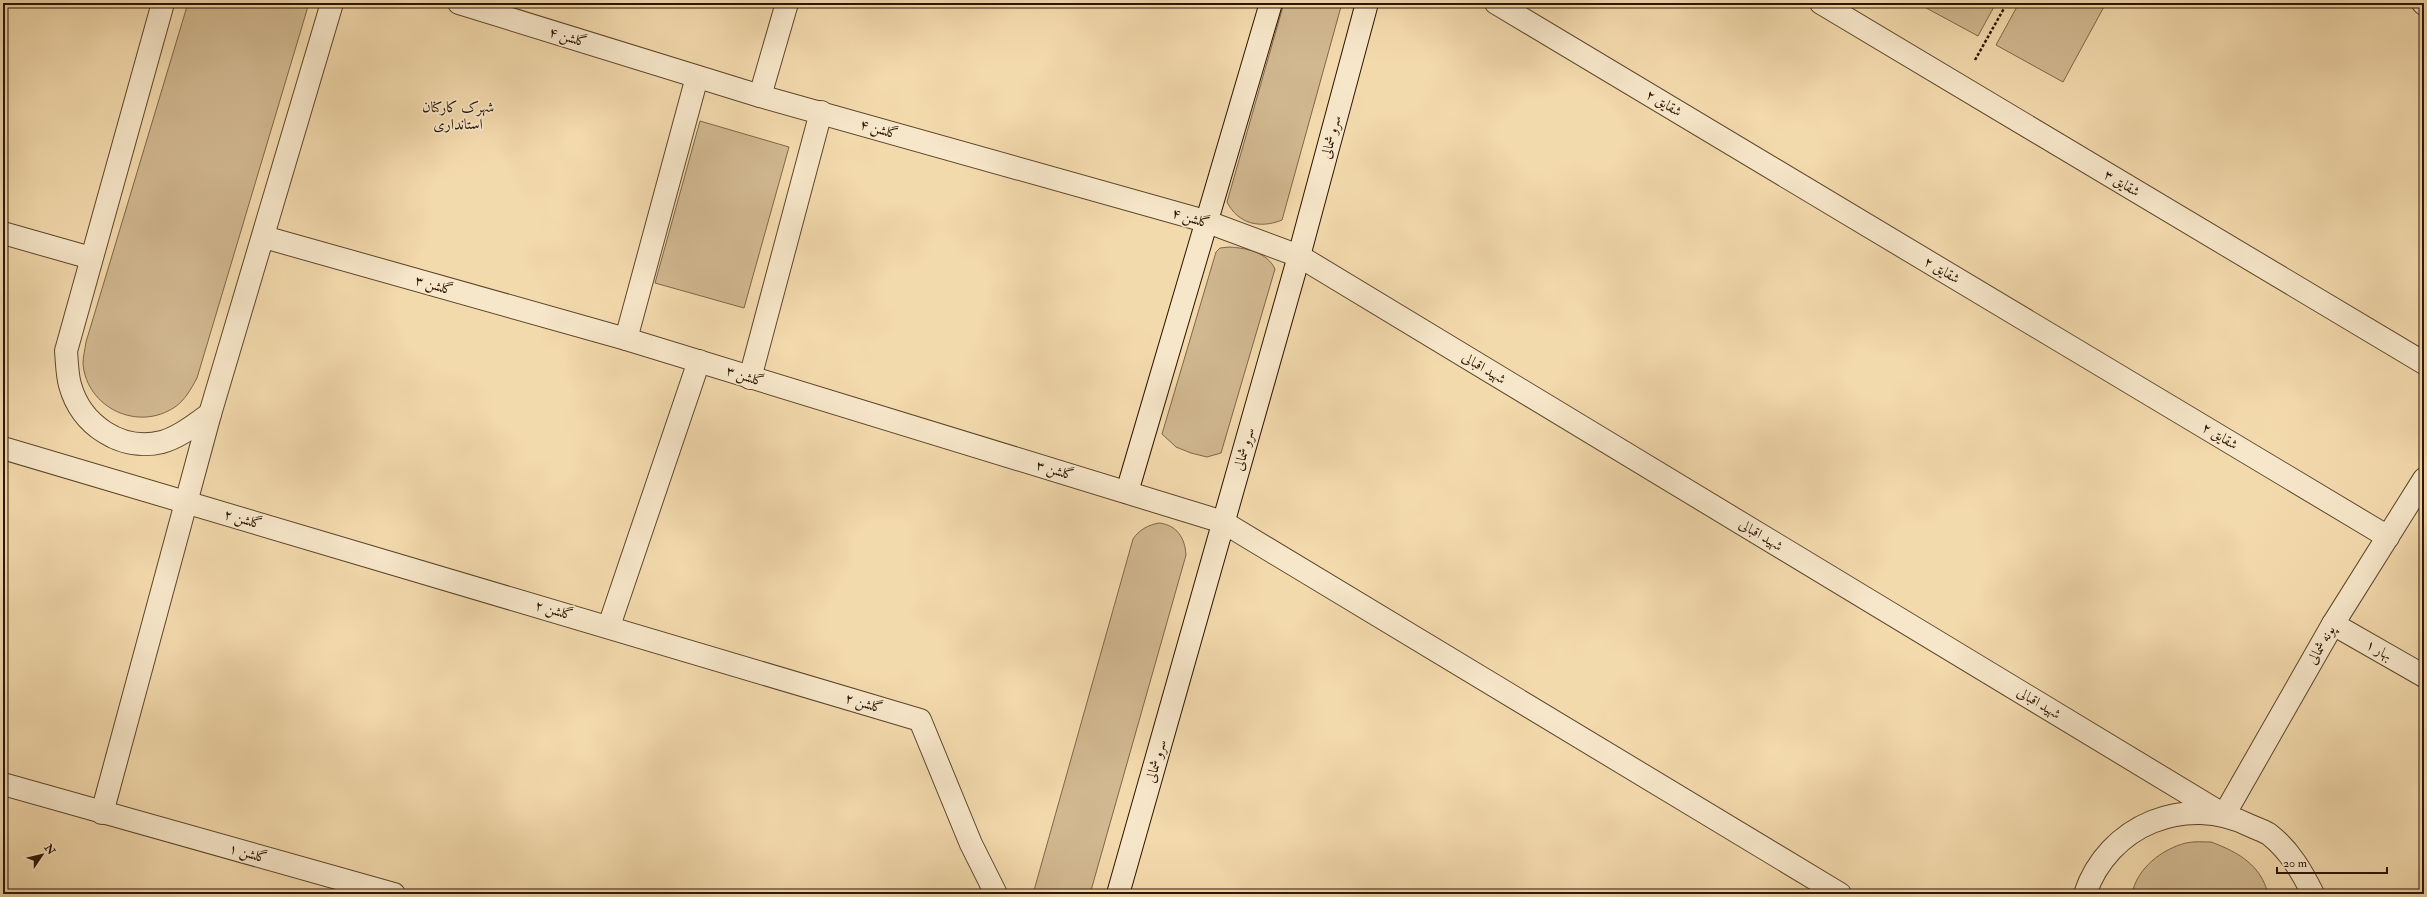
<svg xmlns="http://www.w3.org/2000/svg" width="2427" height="897" viewBox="0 0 2427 897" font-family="'IM FELL Double Pica',Amiri,serif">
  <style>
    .green { fill: #d1b890; stroke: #7f6648 }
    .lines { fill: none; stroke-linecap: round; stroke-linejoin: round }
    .street-casing { stroke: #5e462b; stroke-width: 24 }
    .secondary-casing { stroke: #2d1400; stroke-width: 24 }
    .path { stroke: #2d1400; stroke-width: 2.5; stroke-dasharray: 3 2; stroke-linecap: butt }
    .street { stroke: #f7e7ca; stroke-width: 22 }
    .secondary { stroke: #f7e7ca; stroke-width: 22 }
    .labels { text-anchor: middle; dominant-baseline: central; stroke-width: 3.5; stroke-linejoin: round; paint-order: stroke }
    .street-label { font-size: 14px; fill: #2d1400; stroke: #f7e7ca }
    .neighbourhood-label { font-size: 15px; fill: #2d1400; stroke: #f7e7ca }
  </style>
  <rect width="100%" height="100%" fill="#f3daad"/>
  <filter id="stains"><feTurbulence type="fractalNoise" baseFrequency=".005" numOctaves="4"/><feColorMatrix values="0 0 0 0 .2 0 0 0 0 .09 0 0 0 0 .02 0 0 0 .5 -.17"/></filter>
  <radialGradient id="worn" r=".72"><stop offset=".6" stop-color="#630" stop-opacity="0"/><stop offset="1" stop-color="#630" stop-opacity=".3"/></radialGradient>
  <g class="green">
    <path d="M 188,3 L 309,3 L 197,378 C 191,389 185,400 175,407 C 138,432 87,408 83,364 C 83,357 85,349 86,342 Z"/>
    <path d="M 1284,3 L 1342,3 L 1282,220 C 1260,229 1238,224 1227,202 Z"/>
    <polygon points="1917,3 1996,3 1978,36"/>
    <polygon points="2019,3 2106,3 2063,82 1996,45"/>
    <polygon points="700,121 789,147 744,308 655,283"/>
    <path d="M 1229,247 C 1246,248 1267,252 1275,269 L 1221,453 L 1207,457 L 1191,453 L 1176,447 L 1162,434 L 1216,252 L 1220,248 Z"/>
    <path d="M 1159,523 C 1177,525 1185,538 1186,555 L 1090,894 L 1033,894 L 1133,539 C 1139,530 1148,525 1159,523 Z"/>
    <path d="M 2211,842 C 2238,852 2261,865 2268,894 L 2132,894 C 2137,868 2162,849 2186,843 C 2194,841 2203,842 2211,842 Z"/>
  </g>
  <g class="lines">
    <defs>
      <g id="street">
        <path d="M 163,3 L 66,351 C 67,362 67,374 70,385 C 81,425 121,452 162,442 C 180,437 195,424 210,414"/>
        <polyline points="459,3 760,96 1205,221 1299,256 2224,815 2333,624 2424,479"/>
        <polyline points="1496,3 2388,537"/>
        <polyline points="1821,3 2424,363"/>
        <polyline points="2423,3 2424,4"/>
        <polyline points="760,96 787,3"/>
        <polyline points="3,233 91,258"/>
        <polyline points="264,237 626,339 1223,522 1840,894"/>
        <polyline points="626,339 697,77"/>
        <polyline points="750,378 821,112"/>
        <polyline points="3,448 920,720 971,844 996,894"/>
        <polyline points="2333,624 2424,676"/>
        <polyline points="609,626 699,361"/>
        <polyline points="3,784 394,894"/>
        <polyline points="102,813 210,414 332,3"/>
        <path d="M 2085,894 C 2108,825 2186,793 2251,826 C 2257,829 2265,831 2270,835 C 2290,851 2302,872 2313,894"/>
      </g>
      <g id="secondary">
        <polyline points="1127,492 1271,3"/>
        <polyline points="1118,894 1299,256 1367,3"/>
      </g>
    </defs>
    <use href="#street" class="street-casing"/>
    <use href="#secondary" class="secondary-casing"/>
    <polyline class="path" points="1975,60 2007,3"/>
    <use href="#street" class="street"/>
    <use href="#secondary" class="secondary"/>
  </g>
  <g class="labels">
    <g class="street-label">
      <text transform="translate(568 37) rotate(17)">گلشن ۴</text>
      <text transform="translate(1664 103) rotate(31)">شقایق ۲</text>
      <text transform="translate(879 129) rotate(16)">گلشن ۴</text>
      <text transform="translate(1331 137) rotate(-75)">سرو شمالی</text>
      <text transform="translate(2122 183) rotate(31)">شقایق ۳</text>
      <text transform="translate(1191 218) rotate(17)">گلشن ۴</text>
      <text transform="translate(1942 270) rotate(31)">شقایق ۲</text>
      <text transform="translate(434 285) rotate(16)">گلشن ۳</text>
      <text transform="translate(1484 368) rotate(31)">شهید اقبالی</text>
      <text transform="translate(745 376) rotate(18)">گلشن ۳</text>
      <text transform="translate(2220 436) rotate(31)">شقایق ۲</text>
      <text transform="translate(1244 449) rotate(-74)">سرو شمالی</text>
      <text transform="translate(1055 470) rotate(17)">گلشن ۳</text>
      <text transform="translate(243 519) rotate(16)">گلشن ۲</text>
      <text transform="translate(1761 535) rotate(31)">شهید اقبالی</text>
      <text transform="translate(554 610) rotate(16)">گلشن ۲</text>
      <text transform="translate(2321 645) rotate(-60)">پونه شمالی</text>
      <text transform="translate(2379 650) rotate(30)">بهار ۱</text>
      <text transform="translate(864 703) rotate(17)">گلشن ۲</text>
      <text transform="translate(2039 703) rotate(31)">شهید اقبالی</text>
      <text transform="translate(1156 761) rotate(-74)">سرو شمالی</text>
      <text transform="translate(248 853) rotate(16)">گلشن ۱</text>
    </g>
    <g class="neighbourhood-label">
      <text x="458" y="107">شهرک کارکنان<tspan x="458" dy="17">استانداری</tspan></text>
    </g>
  </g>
  <rect width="2427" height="897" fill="none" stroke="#f3daad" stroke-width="16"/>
  <rect x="4" y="4" width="2419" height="889" fill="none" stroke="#2d1400" stroke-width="2"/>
  <rect x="8" y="8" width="2411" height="881" fill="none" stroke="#2d1400"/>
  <g transform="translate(42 855) rotate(55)" stroke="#f7e7ca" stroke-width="3" paint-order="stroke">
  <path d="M0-3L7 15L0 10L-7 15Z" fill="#2d1400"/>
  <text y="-6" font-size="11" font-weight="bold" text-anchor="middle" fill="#2d1400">N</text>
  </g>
  <path d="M2277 867v6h110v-6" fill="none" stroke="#2d1400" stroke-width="2"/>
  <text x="2283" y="867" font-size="12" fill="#2d1400" stroke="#f7e7ca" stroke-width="3" paint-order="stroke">20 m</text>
  <rect width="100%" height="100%" filter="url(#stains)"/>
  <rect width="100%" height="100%" fill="url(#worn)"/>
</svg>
